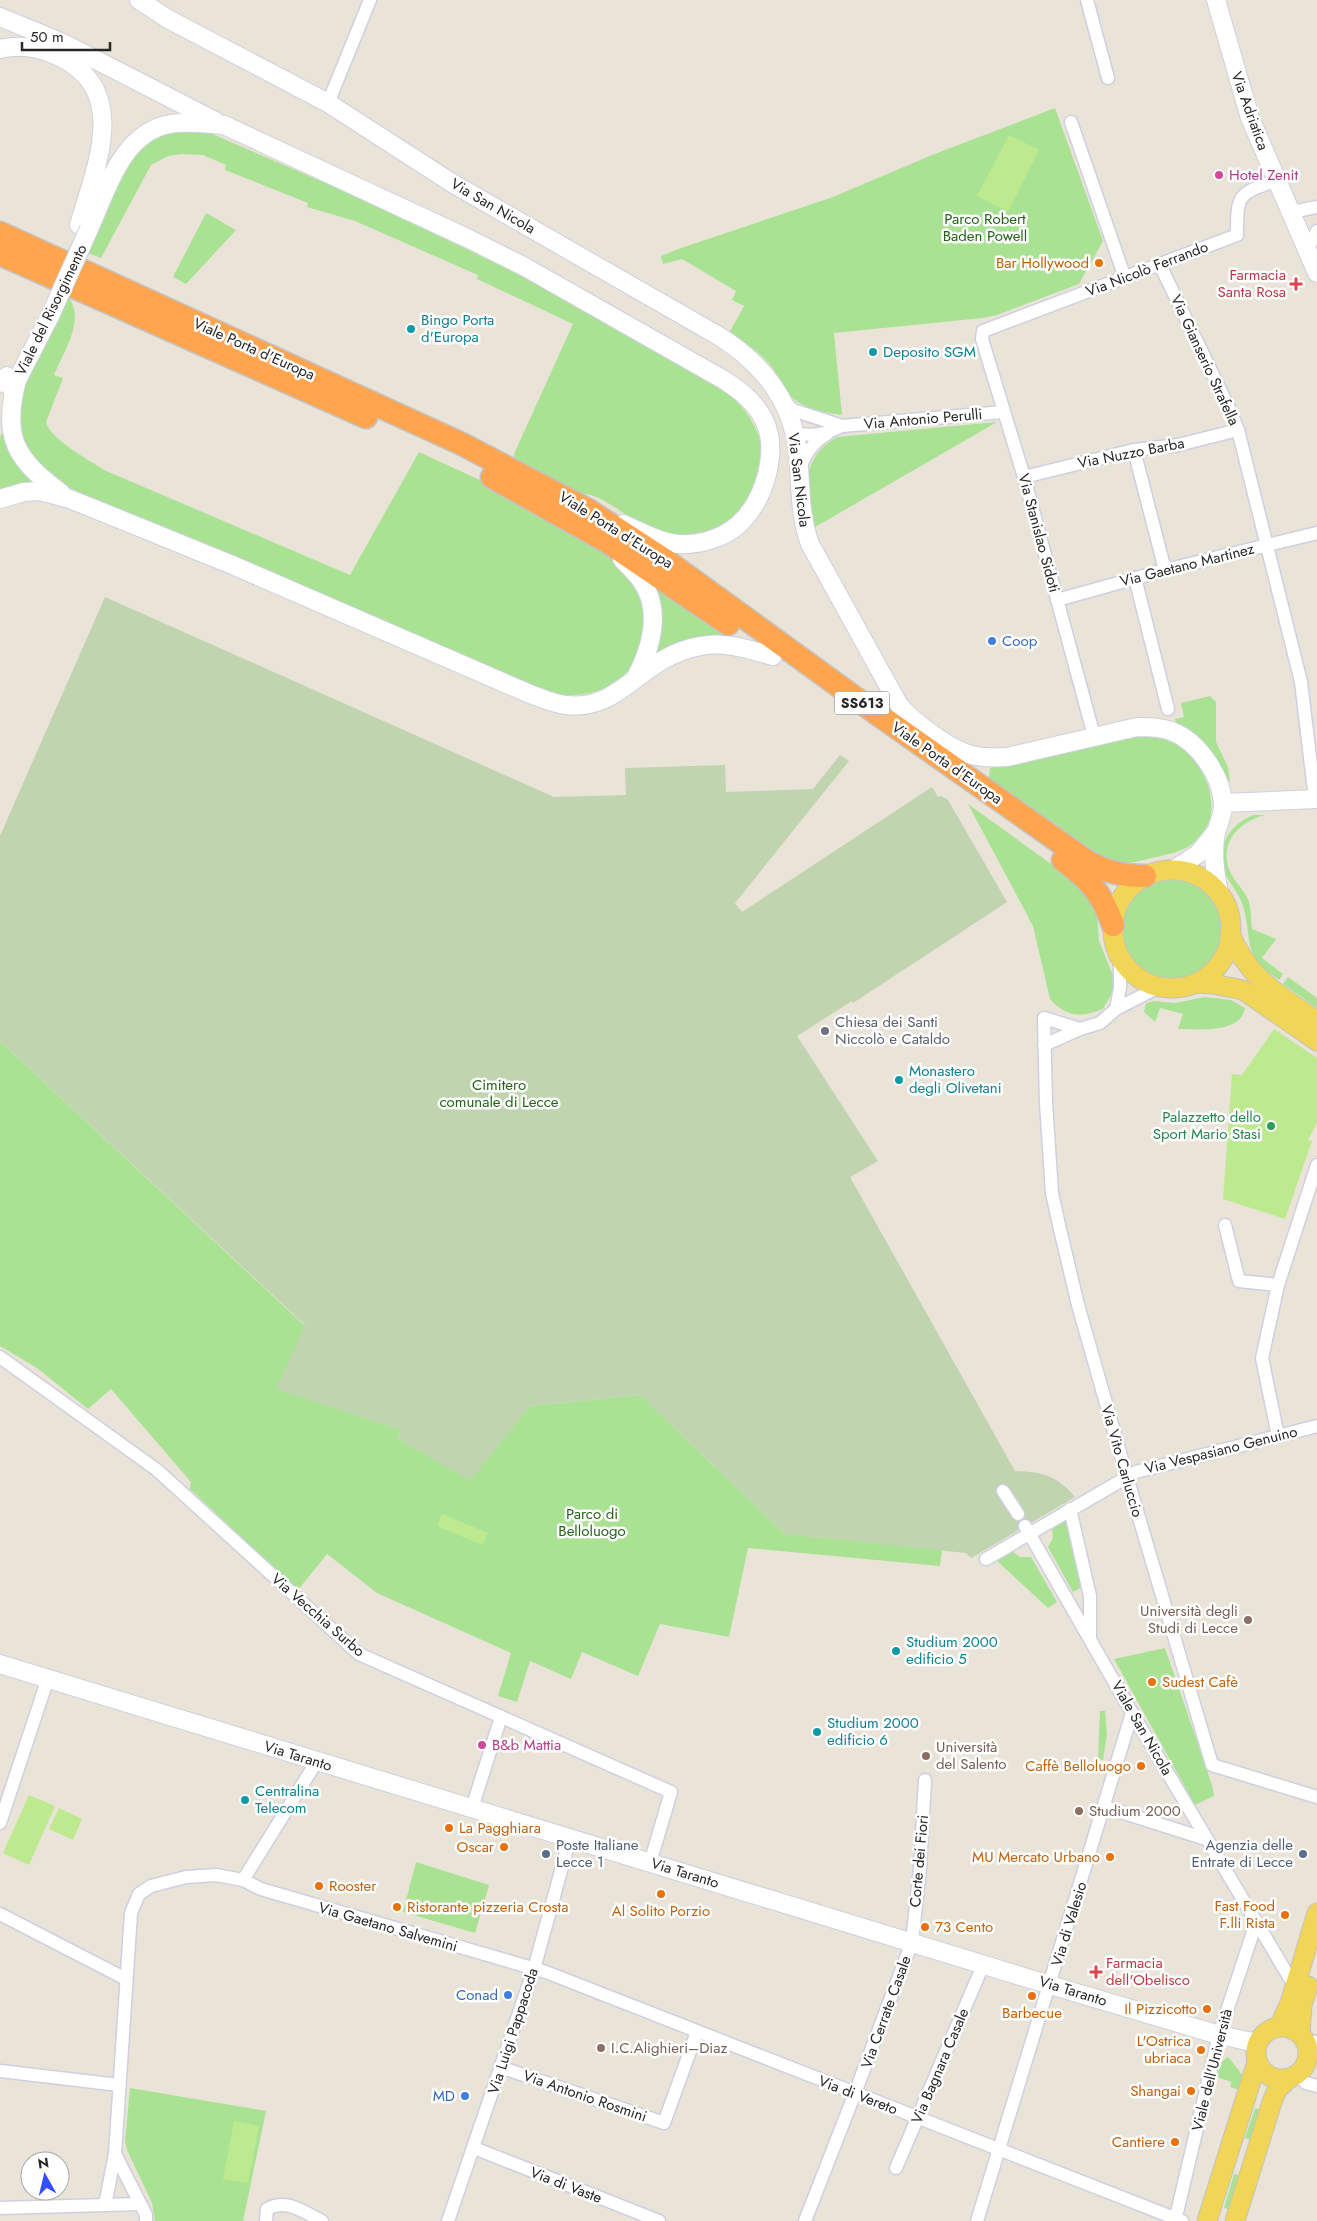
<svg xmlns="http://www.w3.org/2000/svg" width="1317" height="2221" viewBox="0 0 1317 2221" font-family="Jost,sans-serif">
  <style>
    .green { fill: #aae294 }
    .cemetery { fill: #bfd4af }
    .pitch { fill: #beea8f }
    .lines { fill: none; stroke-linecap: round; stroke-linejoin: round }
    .street-casing { stroke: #ced0e1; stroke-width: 15 }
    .secondary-casing { stroke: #ced0e1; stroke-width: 20 }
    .primary-casing { stroke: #c3c3c3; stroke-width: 21 }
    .highway-casing { stroke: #c3c3c3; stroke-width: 25 }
    .street { stroke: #fff; stroke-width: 12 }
    .secondary { stroke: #fff; stroke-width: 18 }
    .primary { stroke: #f1d557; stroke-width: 19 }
    .highway { stroke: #ffa44f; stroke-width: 22 }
    .secondary-bridge-casing { stroke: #ced0e1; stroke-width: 20; stroke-linecap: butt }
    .secondary-bridge { stroke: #fff; stroke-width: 18 }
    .hotel-dot { fill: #d1479c; stroke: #fff; stroke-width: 2 }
    .food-dot { fill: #e8710a; stroke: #fff; stroke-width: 2 }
    .health-dot { fill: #e0444e; stroke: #fff; stroke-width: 2 }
    .culture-dot { fill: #0f9aa8; stroke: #fff; stroke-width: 2 }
    .shop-dot { fill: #3f7fe0; stroke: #fff; stroke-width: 2 }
    .worship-dot { fill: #6b7280; stroke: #fff; stroke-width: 2 }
    .leisure-dot { fill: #2e9e5b; stroke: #fff; stroke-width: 2 }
    .education-dot { fill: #8d6e63; stroke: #fff; stroke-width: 2 }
    .service-dot { fill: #5c6f8a; stroke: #fff; stroke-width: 2 }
    .labels { text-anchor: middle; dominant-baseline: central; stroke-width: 5; stroke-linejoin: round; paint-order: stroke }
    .shield { fill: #fff; stroke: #686868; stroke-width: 1 }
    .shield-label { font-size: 14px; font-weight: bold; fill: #272727 }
    .street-label { font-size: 15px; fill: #272727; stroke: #fff }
    .hotel-label { font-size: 15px; fill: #b23c85; stroke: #fff; text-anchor: start }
    .park-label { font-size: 15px; fill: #246318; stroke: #fff }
    .food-label { font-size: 15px; fill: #c56008; stroke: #fff; text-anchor: end }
    .health-label { font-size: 15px; fill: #be3a42; stroke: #fff; text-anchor: end }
    .culture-label { font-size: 15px; fill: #0d838f; stroke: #fff; text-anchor: start }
    .shop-label { font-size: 15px; fill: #366cbe; stroke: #fff; text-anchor: end }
    .worship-label { font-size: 15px; fill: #5b616d; stroke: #fff; text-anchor: start }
    .leisure-label { font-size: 15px; fill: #27864d; stroke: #fff; text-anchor: end }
    .education-label { font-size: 15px; fill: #785e54; stroke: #fff; text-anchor: start }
    .service-label { font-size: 15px; fill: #4e5e75; stroke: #fff; text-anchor: start }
  </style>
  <rect width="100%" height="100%" fill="#eae3d8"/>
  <g class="green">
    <path d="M 1055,108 L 1103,241 L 1079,284 L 997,315 L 982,318 L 834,333 L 842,415 C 824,413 801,408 788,394 C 783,387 779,378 774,370 C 763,354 746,343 729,333 L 744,306 L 732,300 L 736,291 L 682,259 L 663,264 L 661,256 L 681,248 L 833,197 L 932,155 Z"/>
    <path d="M 182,129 L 208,132 L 341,190 L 513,271 L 715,384 C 734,397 749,411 758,434 C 762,444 761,458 760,468 C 753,509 717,541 675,537 C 645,534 621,507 594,496 C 588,494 581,494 575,491 C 555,482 535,470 515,460 L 514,454 L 573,324 L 477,279 L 478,275 L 355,221 L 307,207 L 308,203 L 225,170 L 226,165 L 203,155 L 181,154 L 168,156 L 151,165 L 101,258 L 83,251 L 122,164 L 158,135 Z"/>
    <polygon points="206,213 236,230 186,284 173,277"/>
    <path d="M 65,293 C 88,316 65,349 54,375 L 63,378 L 46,422 C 50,439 89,460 104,470 L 350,575 L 419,452 C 455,469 493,485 528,504 C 542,511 552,523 565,531 C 589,545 617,557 636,580 C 650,599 647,645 634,663 C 614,692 584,698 551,694 L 85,496 L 44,474 L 22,445 L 17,429 L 19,395 Z"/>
    <path d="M 997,422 L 810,530 L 805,469 L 809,470 C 815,454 823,445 837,437 Z"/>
    <polygon points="4,429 41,485 0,492 0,437"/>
    <polygon points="651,580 733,637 732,639 651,660"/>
    <path d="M 1210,696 L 1216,702 L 1216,742 L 1228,767 L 1230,781 L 1229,781 C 1215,757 1202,735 1176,723 L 1175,719 L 1184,717 L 1181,703 Z"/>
    <path d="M 1137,736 C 1149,737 1160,737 1171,742 C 1198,754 1217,790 1210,819 C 1207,828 1199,838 1192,844 C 1182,852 1168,854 1156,857 C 1137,861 1128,866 1108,861 L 989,778 L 990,768 C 998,764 1018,765 1028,762 C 1064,754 1100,741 1137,736 Z"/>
    <path d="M 968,804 L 1083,887 L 1097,914 L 1099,941 L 1114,978 L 1113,991 L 1103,1009 C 1081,1018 1066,1017 1050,999 L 1033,926 Z"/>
    <path d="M 1254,815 L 1265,815 C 1241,821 1219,841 1229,869 C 1233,881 1245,890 1249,902 C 1251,910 1251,921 1252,929 L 1276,939 L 1262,958 L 1283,974 L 1279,980 C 1242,954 1253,947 1244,909 C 1241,896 1232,887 1226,875 C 1213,850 1230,823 1254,815 Z"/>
    <circle cx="1173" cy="929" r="51"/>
    <polygon points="1288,977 1317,998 1317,1008 1283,984"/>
    <path d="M 1205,997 L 1231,1000 L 1245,1008 C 1241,1034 1198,1029 1178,1029 L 1183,1014 L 1160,1008 L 1155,1022 L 1144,1012 L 1146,1003 L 1154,1001 L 1175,1003 Z"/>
    <polygon points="0,1041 305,1326 277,1389 402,1430 397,1438 470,1480 530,1406 640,1395 785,1534 942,1550 940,1566 748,1548 729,1637 660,1624 638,1676 582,1652 571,1679 530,1661 517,1702 498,1696 511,1653 377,1593 327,1554 298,1590 190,1489 191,1482 111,1389 88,1409 37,1368 0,1346"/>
    <polygon points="1066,1521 1082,1587 1073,1592 1048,1547 1053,1538 1052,1529"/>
    <polygon points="1013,1552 1020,1557 1031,1557 1057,1602 1048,1608 997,1561"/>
    <polygon points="1165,1648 1212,1785 1214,1796 1195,1805 1114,1659"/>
    <polygon points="1100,1711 1105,1711 1107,1735 1103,1760 1098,1759"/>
    <polygon points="416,1862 489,1885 475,1933 403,1912"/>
    <polygon points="1227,2057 1229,2058 1243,2076 1240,2090 1230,2087 1232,2082 1214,2076 1218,2066"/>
    <polygon points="130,2088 266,2111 243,2221 155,2221 152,2203 127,2150 125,2141"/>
    <polygon points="1255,2108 1262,2110 1253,2141 1245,2138"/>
    <polygon points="1234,2174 1242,2176 1231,2210 1224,2208"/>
  </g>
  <path class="cemetery" d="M 105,597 L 554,797 L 626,795 L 625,768 L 725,765 L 726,792 L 813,789 L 840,755 L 849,761 L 735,903 L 742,912 L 932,787 L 938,797 L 941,796 L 948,800 L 1007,902 L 853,1003 L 852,1001 L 797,1036 L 878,1161 L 850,1177 L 1015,1471 C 1042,1472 1056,1475 1075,1497 L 971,1558 L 966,1553 L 785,1534 L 640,1395 L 530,1406 L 470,1481 L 397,1438 L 402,1430 L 276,1389 L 305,1325 L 0,1041 L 0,836 Z"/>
  <g class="pitch">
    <polygon points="1009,135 1039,150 1008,212 977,196"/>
    <polygon points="1274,1029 1317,1058 1317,1123 1308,1140 1312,1141 1285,1219 1223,1199 1232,1074 1242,1075"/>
    <polygon points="442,1514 488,1533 482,1545 437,1526"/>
    <polygon points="29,1795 55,1806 29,1865 3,1853"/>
    <polygon points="59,1808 82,1819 73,1840 49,1829"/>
    <polygon points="234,2121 259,2126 248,2183 223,2179"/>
  </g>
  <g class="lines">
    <defs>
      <g id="street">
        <polyline points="1087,0 1108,78"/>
        <polyline points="328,103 370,0"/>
        <polyline points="1071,122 1125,278"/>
        <polyline points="1292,212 1317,207"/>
        <polyline points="1307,250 1317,231"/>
        <polyline points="1160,265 1228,406 1238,430 1301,682 1315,799"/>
        <polyline points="785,402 793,410 842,426 1003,412"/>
        <path d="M 795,433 C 812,437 826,434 842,426"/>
        <polyline points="1134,450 1165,570"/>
        <path d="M 800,467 C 807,452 813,442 827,434"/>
        <polyline points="1024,477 1134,450 1178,445 1238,430"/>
        <polyline points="1135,578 1168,709"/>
        <polyline points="1057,600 1165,570 1317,533"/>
        <path d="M 1094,736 L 1024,477 L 982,339 L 983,331 L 1237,235 C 1237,193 1238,194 1277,180"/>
        <polyline points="1116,1009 1120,988 1120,957"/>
        <polyline points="1080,1029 1044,1018 1046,1103 1052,1193 1059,1225 1078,1305 1127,1477 1212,1765 1317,1797"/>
        <polyline points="1044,1045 1080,1029 1100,1023 1116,1009 1151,991 1165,987"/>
        <polyline points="1225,1225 1239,1281 1278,1285"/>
        <polyline points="0,1357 157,1470 359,1654 671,1792 650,1863"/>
        <polyline points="1278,1436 1262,1358 1278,1285 1317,1165"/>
        <polyline points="1003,1491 1018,1514"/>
        <polyline points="1070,1509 1090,1596 1090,1637"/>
        <polyline points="1025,1526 1132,1713 1295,1987"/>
        <polyline points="986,1559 1136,1472 1317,1426"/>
        <polyline points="1105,1807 1206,1839"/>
        <polyline points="472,1808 501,1717"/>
        <polyline points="0,1823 48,1678"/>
        <polyline points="243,1880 261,1889 546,1972 1182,2221"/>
        <polyline points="0,1914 126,1979"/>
        <polyline points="1305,2039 1317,2043"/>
        <polyline points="500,2067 664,2123 697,2032"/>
        <polyline points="0,2071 119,2085"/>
        <polyline points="1297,2075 1306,2083 1317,2086"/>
        <polyline points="474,2148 659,2221"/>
        <polyline points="115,2154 146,2215 146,2221"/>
        <polyline points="896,2168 984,1963"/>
        <polyline points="105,2205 115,2154 131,1913 139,1894 151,1886 186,1877 216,1875 243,1880 317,1761"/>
        <polyline points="0,2208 140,2204"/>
        <path d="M 266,2221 L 267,2209 C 287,2198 303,2212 322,2221"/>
        <polyline points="448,2221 534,1969 570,1838"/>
        <polyline points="805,2221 855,2093 912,1942 920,1868 925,1780"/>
        <polyline points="977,2221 1132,1713"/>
        <polyline points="1175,2221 1219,2035 1256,1923"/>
      </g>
      <g id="secondary">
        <path d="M 139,0 L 168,19 L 328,103 L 452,183 L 717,335 C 761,362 793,401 798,454 C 801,485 799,514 810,544 L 899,705 C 912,721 946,746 965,753 C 978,758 993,758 1007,757 L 1137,727 C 1149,727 1160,727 1171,731 C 1198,741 1221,775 1223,803 C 1224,813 1219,822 1216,832 C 1212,853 1215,872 1219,893"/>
        <polyline points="1216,0 1250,118 1317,273"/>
        <polyline points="0,17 63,43 215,121"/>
        <path d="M 0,49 C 20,44 41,48 60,57 C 131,91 95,169 79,225"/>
        <path d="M 89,229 C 107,190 121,133 170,124 C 188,121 207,124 224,125 L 467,238 L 525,267 L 724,380 C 740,390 756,403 764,420 C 779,450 765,497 743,520 C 730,535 707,543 688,544 C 665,546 644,533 623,524"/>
        <path d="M 17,380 C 2,437 15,459 61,493"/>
        <polyline points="0,383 7,376"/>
        <polyline points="12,390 50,316"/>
        <path d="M 0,499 L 24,492 L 40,491 L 70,499 L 230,564 L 530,694 C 541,698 554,704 566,705 C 608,710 629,680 661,661 C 673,654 687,648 701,646 C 724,641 750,650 773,656"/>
        <path d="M 622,559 C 628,566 637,573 642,582 C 662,611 651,649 636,677"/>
        <polyline points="1223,803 1317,799"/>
        <polyline points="1173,870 1198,854 1216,832"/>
        <polyline points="0,1664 1050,1985 1219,2035 1257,2043"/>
      </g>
      <g id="primary">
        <circle cx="1172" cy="929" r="59"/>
        <path d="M 1230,934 C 1249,979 1279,995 1317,1021"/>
        <polyline points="1195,983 1213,984 1243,990 1317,1041"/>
        <circle cx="1282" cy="2053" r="26"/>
        <polyline points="1279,2027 1290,2003 1317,1913"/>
        <polyline points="1300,2034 1302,2005 1308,1986"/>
        <polyline points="1207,2221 1257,2062"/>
        <polyline points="1235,2221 1272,2102 1277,2090 1289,2078"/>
      </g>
      <g id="highway">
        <path d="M 0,233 L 462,444 L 588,510 L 668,562 L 876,713 L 1088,862 C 1107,872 1123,876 1145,876"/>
        <polyline points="0,254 366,417"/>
        <polyline points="492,477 606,541 728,624"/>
        <path d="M 1063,860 C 1089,879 1102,893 1113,925"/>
      </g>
    </defs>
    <use href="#street" class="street-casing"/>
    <use href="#secondary" class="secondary-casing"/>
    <use href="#primary" class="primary-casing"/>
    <use href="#highway" class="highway-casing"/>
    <use href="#street" class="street"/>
    <use href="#secondary" class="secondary"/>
    <use href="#primary" class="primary"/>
    <use href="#highway" class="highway"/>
    <defs>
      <polyline id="secondary-bridge" points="50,316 89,229"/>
    </defs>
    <use href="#secondary-bridge" class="secondary-bridge-casing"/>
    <use href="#secondary-bridge" class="secondary-bridge"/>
  </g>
  <g class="hotel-dot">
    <circle cx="1219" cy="175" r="5"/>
    <circle cx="482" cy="1745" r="5"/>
  </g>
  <g class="food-dot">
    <circle cx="1099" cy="263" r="5"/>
    <circle cx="1152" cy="1682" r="5"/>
    <circle cx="1141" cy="1766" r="5"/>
    <circle cx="449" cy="1828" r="5"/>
    <circle cx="504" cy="1847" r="5"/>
    <circle cx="1110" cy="1857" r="5"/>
    <circle cx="319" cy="1886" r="5"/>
    <circle cx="661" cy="1894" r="5"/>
    <circle cx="397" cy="1907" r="5"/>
    <circle cx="1285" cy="1915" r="5"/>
    <circle cx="925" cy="1927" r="5"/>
    <circle cx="1032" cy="1996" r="5"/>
    <circle cx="1207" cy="2009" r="5"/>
    <circle cx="1201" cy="2050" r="5"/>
    <circle cx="1191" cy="2091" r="5"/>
    <circle cx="1175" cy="2142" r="5"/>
  </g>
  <g class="health-dot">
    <path d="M1293.5 276.5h5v5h5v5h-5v5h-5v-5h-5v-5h5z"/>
    <path d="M1093.5 1964.5h5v5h5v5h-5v5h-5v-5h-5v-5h5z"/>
  </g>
  <g class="culture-dot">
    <circle cx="411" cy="329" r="5"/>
    <circle cx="873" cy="352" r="5"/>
    <circle cx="899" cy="1080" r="5"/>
    <circle cx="896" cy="1651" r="5"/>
    <circle cx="817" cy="1732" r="5"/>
    <circle cx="245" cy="1800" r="5"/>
  </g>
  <g class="shop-dot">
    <circle cx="992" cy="641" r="5"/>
    <circle cx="508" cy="1995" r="5"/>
    <circle cx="465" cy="2096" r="5"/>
  </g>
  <circle class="worship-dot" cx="825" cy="1031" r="5"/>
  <circle class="leisure-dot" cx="1271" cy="1126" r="5"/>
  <g class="education-dot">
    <circle cx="1248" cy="1620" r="5"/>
    <circle cx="926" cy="1756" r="5"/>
    <circle cx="1079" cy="1811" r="5"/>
    <circle cx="601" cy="2048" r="5"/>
  </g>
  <g class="service-dot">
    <circle cx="546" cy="1854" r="5"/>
    <circle cx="1303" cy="1854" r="5"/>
  </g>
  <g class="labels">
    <rect class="shield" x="834.5" y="691.5" width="55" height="23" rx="4"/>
    <g class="shield-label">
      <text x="862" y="703">SS613</text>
    </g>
    <g class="street-label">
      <text transform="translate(1250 111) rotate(70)">Via Adriatica</text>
      <text transform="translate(493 206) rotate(30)">Via San Nicola</text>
      <text transform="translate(1147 269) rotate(-21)">Via Nicolò Ferrando</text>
      <text transform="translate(51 310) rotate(-64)">Viale del Risorgimento</text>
      <text transform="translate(254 349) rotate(24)">Viale Porta d'Europa</text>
      <text transform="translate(1205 360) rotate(65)">Via Gianserio Strafella</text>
      <text transform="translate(923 419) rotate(-5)">Via Antonio Perulli</text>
      <text transform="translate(1131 453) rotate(-11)">Via Nuzzo Barba</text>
      <text transform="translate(799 480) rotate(83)">Via San Nicola</text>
      <text transform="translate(616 530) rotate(32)">Viale Porta d'Europa</text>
      <text transform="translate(1039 533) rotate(75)">Via Stanislao Sidoti</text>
      <text transform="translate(1187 565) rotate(-14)">Via Gaetano Martinez</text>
      <text transform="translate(947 763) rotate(35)">Viale Porta d'Europa</text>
      <text transform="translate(1221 1450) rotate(-14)">Via Vespasiano Genuino</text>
      <text transform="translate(1122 1461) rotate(74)">Via Vito Carluccio</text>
      <text transform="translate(318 1615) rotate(41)">Via Vecchia Surbo</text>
      <text transform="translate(1142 1728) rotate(60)">Viale San Nicola</text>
      <text transform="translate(298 1756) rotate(17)">Via Taranto</text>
      <text transform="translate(919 1861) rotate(-85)">Corte dei Fiori</text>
      <text transform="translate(685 1873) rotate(17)">Via Taranto</text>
      <text transform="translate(1069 1924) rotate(-73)">Via di Valesio</text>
      <text transform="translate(388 1927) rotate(16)">Via Gaetano Salvemini</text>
      <text transform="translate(1073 1991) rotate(17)">Via Taranto</text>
      <text transform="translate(886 2012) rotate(-70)">Via Cerrate Casale</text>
      <text transform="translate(513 2031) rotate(-72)">Via Luigi Pappacoda</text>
      <text transform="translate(940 2066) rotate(-67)">Via Bagnara Casale</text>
      <text transform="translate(1212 2070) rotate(-76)">Viale dell'Università</text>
      <text transform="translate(858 2095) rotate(21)">Via di Vereto</text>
      <text transform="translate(585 2096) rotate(19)">Via Antonio Rosmini</text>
      <text transform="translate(566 2185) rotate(21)">Via di Vaste</text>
    </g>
    <g class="hotel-label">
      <text x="1229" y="175">Hotel Zenit</text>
      <text x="492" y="1745">B&amp;b Mattia</text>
    </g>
    <g class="park-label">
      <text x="985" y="219">Parco Robert<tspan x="985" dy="17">Baden Powell</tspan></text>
      <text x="499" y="1085">Cimitero<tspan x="499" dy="17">comunale di Lecce</tspan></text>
      <text x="592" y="1514">Parco di<tspan x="592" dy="17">Belloluogo</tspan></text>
    </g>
    <g class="food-label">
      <text x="1089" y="263">Bar Hollywood</text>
      <text x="1162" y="1682" text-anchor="start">Sudest Cafè</text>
      <text x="1131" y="1766">Caffè Belloluogo</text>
      <text x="459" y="1828" text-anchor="start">La Pagghiara</text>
      <text x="494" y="1847">Oscar</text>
      <text x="1100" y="1857">MU Mercato Urbano</text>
      <text x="329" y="1886" text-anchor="start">Rooster</text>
      <text x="1275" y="1906">Fast Food<tspan x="1275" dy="17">F.lli Rista</tspan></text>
      <text x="407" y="1907" text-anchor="start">Ristorante pizzeria Crosta</text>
      <text x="661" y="1911" text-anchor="middle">Al Solito Porzio</text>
      <text x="935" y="1927" text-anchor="start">73 Cento</text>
      <text x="1197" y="2009">Il Pizzicotto</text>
      <text x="1032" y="2013" text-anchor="middle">Barbecue</text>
      <text x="1191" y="2041">L'Ostrica<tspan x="1191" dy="17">ubriaca</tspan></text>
      <text x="1181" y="2091">Shangai</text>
      <text x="1165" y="2142">Cantiere</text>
    </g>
    <g class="health-label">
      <text x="1286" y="275">Farmacia<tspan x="1286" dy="17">Santa Rosa</tspan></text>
      <text x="1106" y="1963" text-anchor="start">Farmacia<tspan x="1106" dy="17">dell'Obelisco</tspan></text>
    </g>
    <g class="culture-label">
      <text x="421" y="320">Bingo Porta<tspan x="421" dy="17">d'Europa</tspan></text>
      <text x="883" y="352">Deposito SGM</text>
      <text x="909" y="1071">Monastero<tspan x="909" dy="17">degli Olivetani</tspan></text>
      <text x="906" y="1642">Studium 2000<tspan x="906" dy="17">edificio 5</tspan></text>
      <text x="827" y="1723">Studium 2000<tspan x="827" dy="17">edificio 6</tspan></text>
      <text x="255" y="1791">Centralina<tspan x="255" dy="17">Telecom</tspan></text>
    </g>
    <g class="shop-label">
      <text x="1002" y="641" text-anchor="start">Coop</text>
      <text x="498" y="1995">Conad</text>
      <text x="455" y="2096">MD</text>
    </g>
    <g class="worship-label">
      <text x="835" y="1022">Chiesa dei Santi<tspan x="835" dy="17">Niccolò e Cataldo</tspan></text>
    </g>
    <g class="leisure-label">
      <text x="1261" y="1117">Palazzetto dello<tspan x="1261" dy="17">Sport Mario Stasi</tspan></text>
    </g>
    <g class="education-label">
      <text x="1238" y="1611" text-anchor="end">Università degli<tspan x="1238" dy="17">Studi di Lecce</tspan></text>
      <text x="936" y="1747">Università<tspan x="936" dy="17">del Salento</tspan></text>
      <text x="1089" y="1811">Studium 2000</text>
      <text x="611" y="2048">I.C.Alighieri–Diaz</text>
    </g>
    <g class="service-label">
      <text x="556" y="1845">Poste Italiane<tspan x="556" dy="17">Lecce 1</tspan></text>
      <text x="1293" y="1845" text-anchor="end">Agenzia delle<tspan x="1293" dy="17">Entrate di Lecce</tspan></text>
    </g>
  </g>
  <g transform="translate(45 2176) rotate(352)"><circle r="24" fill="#ffffff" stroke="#a9a9a9"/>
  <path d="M0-4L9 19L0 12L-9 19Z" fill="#3550fb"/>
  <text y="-8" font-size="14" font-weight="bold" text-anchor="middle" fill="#272727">N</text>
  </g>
  <path d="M22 42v8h88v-8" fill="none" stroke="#272727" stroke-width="2.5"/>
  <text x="30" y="42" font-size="15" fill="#272727" stroke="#ffffff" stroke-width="4" paint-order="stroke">50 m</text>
</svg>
